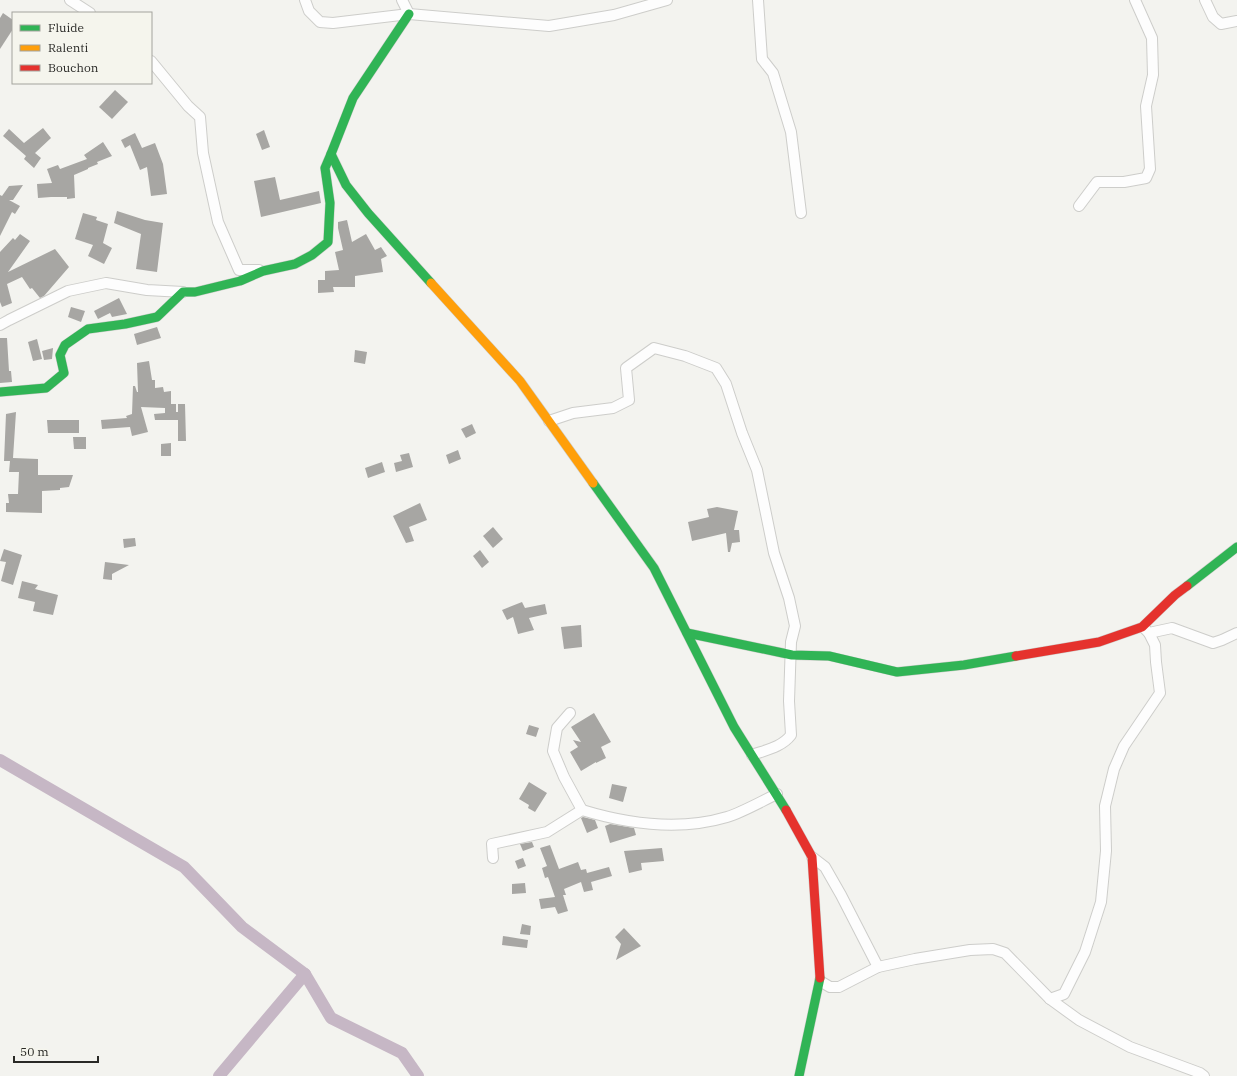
<svg xmlns="http://www.w3.org/2000/svg" width="1237" height="1076" viewBox="0 0 1237 1076" font-family="'IBM Plex Serif',serif">
  <style>
    .lines { fill: none; stroke-linecap: round; stroke-linejoin: round }
    .canal { stroke: #c6b7c5; stroke-width: 12 }
    .building { fill: #a7a6a3 }
    .street-casing { stroke: #cdcdca; stroke-width: 12 }
    .fast-casing { stroke: #cdcdca; stroke-width: 10 }
    .slow-casing { stroke: #cdcdca; stroke-width: 10 }
    .jam-casing { stroke: #cdcdca; stroke-width: 10 }
    .street { stroke: #fdfdfd; stroke-width: 10 }
    .fast { stroke: #30b455; stroke-width: 9 }
    .slow { stroke: #ff9f0a; stroke-width: 9 }
    .jam { stroke: #e5322d; stroke-width: 9 }
  </style>
  <rect width="100%" height="100%" fill="#f3f3ef"/>
  <g class="lines">
    <g class="canal">
      <polyline points="0,760 184,867 242,927 305,974 331,1018 402,1053 418,1076"/>
      <polyline points="219,1076 305,974"/>
    </g>
  </g>
  <g class="building">
    <polygon points="3,13 13,20 13,29 0,49 0,18"/>
    <polygon points="115,90 128,102 112,119 99,107"/>
    <polygon points="43,128 51,138 35,153 41,158 34,168 24,159 26,156 3,136 9,129 24,143"/>
    <polygon points="264,130 270,147 262,150 256,134"/>
    <polygon points="135,133 142,148 155,143 163,164 167,194 151,196 147,167 140,170 130,145 125,148 121,140"/>
    <polygon points="103,142 112,156 97,162 98,164 88,168 88,169 74,175 75,198 67,199 67,197 51,197 38,198 37,184 52,183 47,169 58,165 60,169 87,159 84,155"/>
    <polygon points="275,177 280,200 319,191 321,203 261,217 254,181"/>
    <polygon points="23,185 13,200 9,200 20,206 15,214 12,212 0,236 0,195 2,196 9,186"/>
    <polygon points="117,211 145,220 163,223 157,272 136,269 141,234 114,223"/>
    <polygon points="83,213 97,217 96,220 108,224 103,243 112,248 104,264 88,256 93,245 75,239"/>
    <polygon points="347,220 352,242 366,234 375,250 381,247 387,256 381,259 383,272 355,276 355,287 333,287 334,292 318,293 318,280 325,280 325,271 339,270 335,252 343,250 338,228 338,222"/>
    <polygon points="20,234 30,241 8,272 55,249 69,267 44,296 40,298 32,288 30,289 22,277 7,284 12,303 2,307 0,302 0,252 13,238 15,240"/>
    <polygon points="119,298 127,314 112,317 110,313 98,319 94,311"/>
    <polygon points="71,307 85,311 81,322 68,317"/>
    <polygon points="157,327 161,338 137,345 134,334"/>
    <polygon points="0,338 7,338 9,371 11,371 12,382 0,383"/>
    <polygon points="37,339 42,359 33,361 28,342"/>
    <polygon points="53,348 52,359 44,360 42,351"/>
    <polygon points="355,350 367,352 365,364 354,362"/>
    <polygon points="149,361 152,380 155,380 155,388 163,387 164,392 171,391 171,404 176,404 176,412 178,412 178,404 185,404 186,441 178,441 178,420 155,420 154,414 165,413 165,408 141,407 148,432 132,436 130,427 102,429 101,420 127,418 126,416 132,414 133,386 135,386 137,392 138,392 137,363"/>
    <polygon points="16,412 13,458 38,459 38,475 73,475 69,487 60,488 60,490 42,491 42,513 6,512 6,503 9,503 8,494 18,494 19,472 9,472 10,461 4,461 6,414"/>
    <polygon points="47,420 79,420 79,433 48,433"/>
    <polygon points="472,424 476,433 466,438 461,429"/>
    <polygon points="73,437 86,437 86,449 74,449"/>
    <polygon points="171,443 171,456 161,456 161,444"/>
    <polygon points="458,450 461,459 449,464 446,455"/>
    <polygon points="409,453 413,467 396,472 394,463 402,461 400,455"/>
    <polygon points="382,462 385,472 368,478 365,468"/>
    <polygon points="420,503 427,520 409,527 414,541 406,543 393,516"/>
    <polygon points="717,507 738,511 734,530 739,530 740,542 732,543 730,552 728,552 726,533 692,541 688,522 709,517 707,509"/>
    <polygon points="493,527 503,539 493,548 483,536"/>
    <polygon points="135,538 136,546 124,548 123,539"/>
    <polygon points="4,549 22,555 13,585 1,581 6,562 0,561"/>
    <polygon points="480,550 489,562 482,568 473,556"/>
    <polygon points="105,562 129,565 112,574 112,580 103,579"/>
    <polygon points="22,581 38,585 35,589 58,595 53,615 33,611 35,602 18,598"/>
    <polygon points="522,602 525,608 545,604 547,614 529,618 534,630 518,634 513,617 507,620 502,610"/>
    <polygon points="581,625 582,647 564,649 561,627"/>
    <polygon points="594,713 611,742 601,747 606,758 596,763 596,762 581,771 570,752 578,747 573,740 581,742 571,727"/>
    <polygon points="529,725 539,728 536,737 526,734"/>
    <polygon points="529,782 547,793 535,812 528,808 529,805 519,799"/>
    <polygon points="612,784 627,787 623,802 609,798"/>
    <polygon points="583,817 595,820 598,828 587,833 581,818"/>
    <polygon points="610,824 634,828 636,835 610,843 605,826"/>
    <polygon points="532,842 534,847 523,851 520,844"/>
    <polygon points="550,845 559,869 578,862 581,870 586,869 587,873 609,867 612,876 591,882 593,890 584,892 581,882 564,889 566,895 563,895 568,911 558,914 555,907 541,909 539,899 555,897 548,877 545,878 542,868 547,866 540,848"/>
    <polygon points="662,848 664,861 641,863 642,870 629,873 624,851"/>
    <polygon points="523,858 526,866 518,869 515,861"/>
    <polygon points="525,883 526,893 512,894 512,884"/>
    <polygon points="522,924 531,926 530,935 520,934"/>
    <polygon points="624,928 641,946 616,960 621,944 615,937"/>
    <polygon points="503,936 528,940 527,948 502,945"/>
  </g>
  <g class="lines">
    <defs>
      <g id="street">
        <polyline points="70,0 90,13"/>
        <polyline points="305,0 309,11 320,22 333,23 409,14 549,26 614,15 667,0"/>
        <polyline points="402,0 409,14"/>
        <polyline points="758,0 762,59 773,73 791,132 801,213"/>
        <polyline points="1205,0 1213,17 1221,24 1237,21"/>
        <polyline points="151,61 188,106 200,117 203,153 218,222 239,270 259,270"/>
        <polyline points="1079,206 1097,182 1124,182 1146,178 1150,169 1146,106 1153,75 1152,38 1135,0"/>
        <polyline points="0,325 9,320 68,291 106,283 147,290 183,292"/>
        <path d="M 549,421 L 573,413 L 613,408 L 629,400 L 626,368 L 654,348 L 685,356 L 716,368 L 726,384 L 742,433 L 757,470 L 774,553 L 789,598 L 795,626 L 791,642 L 789,701 L 791,735 C 782,747 766,750 752,755"/>
        <polyline points="1145,629 1149,633 1172,628 1213,643 1222,640 1237,633"/>
        <polyline points="570,713 557,728 553,751 564,777 582,810"/>
        <polyline points="812,857 825,867 841,895 878,967"/>
        <path d="M 493,858 L 492,844 L 547,832 L 582,810 C 628,824 680,831 727,817 C 743,812 762,801 777,794"/>
        <polyline points="820,981 830,987 839,987 878,967 915,959 970,950 993,949 1005,953 1050,999 1079,1020 1130,1047 1200,1073 1204,1076"/>
        <polyline points="1050,999 1064,994 1085,952 1101,902 1106,851 1105,806 1114,769 1124,746 1160,693 1156,662 1155,645 1149,633"/>
      </g>
      <g id="fast">
        <polyline points="409,14 353,98 331,154 346,185 368,213 431,283"/>
        <polyline points="0,392 46,388 64,373 60,355 65,345 88,329 125,324 157,317 183,292 195,292 240,281 263,271 295,264 312,255 328,242 330,203 325,168 331,154"/>
        <polyline points="593,483 654,568 734,727 786,810"/>
        <polyline points="1187,586 1237,547"/>
        <polyline points="687,633 792,655 829,656 897,672 964,665 1016,656"/>
        <polyline points="799,1076 820,978"/>
      </g>
      <polyline id="slow" points="431,283 520,381 593,483"/>
      <g id="jam">
        <polyline points="1016,656 1099,642 1142,627 1175,595 1187,586"/>
        <polyline points="786,810 812,857 820,978"/>
      </g>
    </defs>
    <use href="#street" class="street-casing"/>
    <use href="#fast" class="fast-casing"/>
    <use href="#slow" class="slow-casing"/>
    <use href="#jam" class="jam-casing"/>
    <use href="#street" class="street"/>
    <use href="#fast" class="fast"/>
    <use href="#slow" class="slow"/>
    <use href="#jam" class="jam"/>
  </g>
  <rect x="12" y="12" width="140" height="72" fill="#f5f5ed" stroke="#a3a39d"/>
  <rect x="20" y="25" width="20" height="6" fill="#30b455" stroke="#a3a39d"/>
  <text x="48" y="32" font-size="12" fill="#292926">Fluide</text>
  <rect x="20" y="45" width="20" height="6" fill="#ff9f0a" stroke="#a3a39d"/>
  <text x="48" y="52" font-size="12" fill="#292926">Ralenti</text>
  <rect x="20" y="65" width="20" height="6" fill="#e5322d" stroke="#a3a39d"/>
  <text x="48" y="72" font-size="12" fill="#292926">Bouchon</text>
  <path d="M14 1056v6h84v-6" fill="none" stroke="#292926" stroke-width="2"/>
  <text x="20" y="1056" font-size="12" fill="#292926" stroke="#f5f5ed" stroke-width="3" paint-order="stroke">50 m</text>
</svg>
